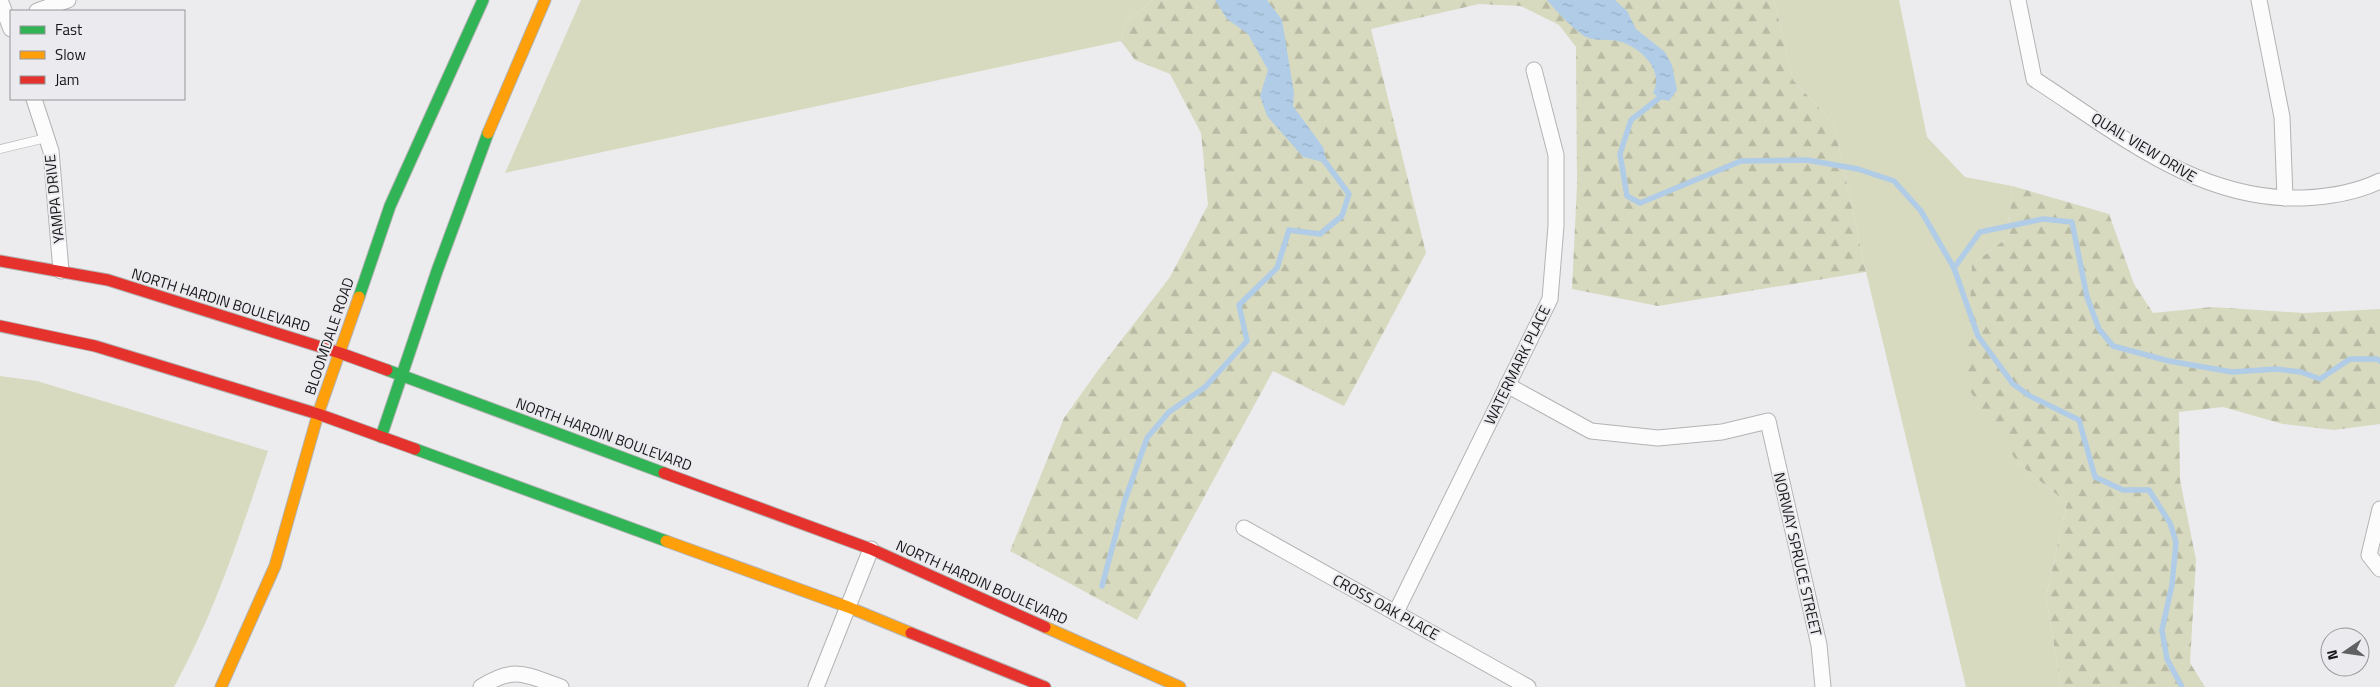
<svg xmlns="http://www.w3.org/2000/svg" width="2380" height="687" viewBox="0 0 2380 687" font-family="'Titillium Web',sans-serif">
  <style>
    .green { fill: #d8dac0 }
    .forest { fill: url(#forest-firs) }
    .water { fill: url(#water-ripples) }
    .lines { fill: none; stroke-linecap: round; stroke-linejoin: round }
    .stream { stroke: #b0cce6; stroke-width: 5.5 }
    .lane-casing { stroke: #b3b3b4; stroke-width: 9 }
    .street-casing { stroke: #b3b3b4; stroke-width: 17 }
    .fast-casing { stroke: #b3b3b4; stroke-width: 13 }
    .slow-casing { stroke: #b3b3b4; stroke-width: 13 }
    .jam-casing { stroke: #b3b3b4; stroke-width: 13 }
    .lane { stroke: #fcfcfc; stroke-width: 8 }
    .street { stroke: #fcfcfc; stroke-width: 15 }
    .fast { stroke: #30b455; stroke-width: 11 }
    .slow { stroke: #ff9f0a; stroke-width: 11 }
    .jam { stroke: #e5322d; stroke-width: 11 }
    .labels { text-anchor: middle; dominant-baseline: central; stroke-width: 4; stroke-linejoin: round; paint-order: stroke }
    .street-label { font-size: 15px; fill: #151617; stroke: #ebebef }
  </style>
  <defs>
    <pattern id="forest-firs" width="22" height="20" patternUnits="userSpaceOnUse" patternTransform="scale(1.25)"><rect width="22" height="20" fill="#d8dac0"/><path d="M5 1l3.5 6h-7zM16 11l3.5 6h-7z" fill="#b8baa4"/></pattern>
    <pattern id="water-ripples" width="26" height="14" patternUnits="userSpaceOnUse" patternTransform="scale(1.25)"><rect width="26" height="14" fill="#b0cce6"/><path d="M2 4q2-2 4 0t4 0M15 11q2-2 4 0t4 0" fill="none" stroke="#96aec5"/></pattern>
  </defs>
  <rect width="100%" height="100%" fill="#ececee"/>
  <g class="green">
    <polygon points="581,0 1151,0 1149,4 1126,21 1121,41 505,173"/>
    <polygon points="1774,0 1899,0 1927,137 1965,177 2012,186 2008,237 1972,265 2018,463 2067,503 2046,597 2061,687 1966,687 1866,272 1834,124 1793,80"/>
    <path d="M 0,376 L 37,381 L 268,451 C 241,531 215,613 174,687 L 0,687 Z"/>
  </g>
  <g class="forest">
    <polygon points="1151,0 1774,0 1793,80 1834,124 1866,272 1658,306 1572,289 1577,185 1576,47 1559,25 1521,6 1479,4 1371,29 1426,253 1344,406 1273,371 1137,620 1010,551 1064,418 1099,369 1170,277 1208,205 1201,133 1170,74 1135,60 1121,41 1126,21 1149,4"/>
    <polygon points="2012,186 2109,214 2134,284 2153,313 2212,307 2304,313 2380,309 2380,424 2334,430 2283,424 2223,407 2179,412 2180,480 2196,560 2190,663 2205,687 2061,687 2046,597 2067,503 2018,463 1966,385 1972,265 2008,237"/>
  </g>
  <g class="water">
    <polygon points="1215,0 1267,0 1282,20 1294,93 1293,106 1323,147 1327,163 1303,157 1267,116 1260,96 1268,70 1248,34 1227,19"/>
    <path d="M 1547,0 L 1615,0 L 1627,11 L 1636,29 L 1665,52 L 1672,65 L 1677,90 L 1669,101 L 1660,99 L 1653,93 C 1665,71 1641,48 1621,42 C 1610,38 1596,42 1586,37 C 1574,30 1556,11 1547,0 Z"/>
  </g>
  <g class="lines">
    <g class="stream">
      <polyline points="1663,95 1631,120 1620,154 1627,196 1640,203 1741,161 1807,160 1858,169 1894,181 1921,211 1954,268 1978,336 2013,384 2030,396 2079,420 2095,477 2123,490 2149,490 2170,523 2176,542 2172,585 2162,630 2167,659 2182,687"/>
      <polyline points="1954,268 1980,232 2043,219 2072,222 2087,297 2099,329 2113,346 2169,361 2232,372 2276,369 2301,372 2320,379 2350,359 2377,359 2380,361"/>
      <polyline points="1102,586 1125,500 1147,438 1169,412 1205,387 1247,341 1239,305 1277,268 1289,230 1320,234 1342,216 1349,194 1323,159"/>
    </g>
    <defs>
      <polyline id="lane" points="0,149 46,138"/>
      <g id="street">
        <polyline points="0,0 11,29"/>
        <path d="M 2018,0 L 2034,79 C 2118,133 2197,201 2303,198 C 2328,197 2357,192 2380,181"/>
        <polyline points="2259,0 2282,117 2285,198"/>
        <polyline points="37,11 68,0"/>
        <polyline points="34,99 51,151 61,271"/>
        <polyline points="1507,385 1591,431 1658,438 1722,432 1768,421 1819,645 1823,687"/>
        <polyline points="2380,509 2369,555 2380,569"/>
        <polyline points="1244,528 1528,687"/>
        <polyline points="1396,612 1550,299 1556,226 1556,155 1534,70"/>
        <path d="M 481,687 C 515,665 526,675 561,687"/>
        <polyline points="816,687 871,549"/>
      </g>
      <g id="fast">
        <polyline points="359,297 390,206 483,0"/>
        <polyline points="387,370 664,473"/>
        <polyline points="381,437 437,271 488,133"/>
        <polyline points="415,449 666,541"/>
      </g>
      <g id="slow">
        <polyline points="488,133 545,0"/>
        <polyline points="666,541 848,607 911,633"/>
        <polyline points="1045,627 1180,687"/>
        <polyline points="221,687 275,566 318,414 359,297"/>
      </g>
      <g id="jam">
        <polyline points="0,261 108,280 340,353 387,370"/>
        <polyline points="0,326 95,346 318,414 415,449"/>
        <polyline points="664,473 871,549 1045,627"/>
        <polyline points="911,633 1045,687"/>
      </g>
    </defs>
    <use href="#lane" class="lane-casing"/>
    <use href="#street" class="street-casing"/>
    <use href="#fast" class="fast-casing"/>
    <use href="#slow" class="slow-casing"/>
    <use href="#jam" class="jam-casing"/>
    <use href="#lane" class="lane"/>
    <use href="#street" class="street"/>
    <use href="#fast" class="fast"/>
    <use href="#slow" class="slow"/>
    <use href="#jam" class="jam"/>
  </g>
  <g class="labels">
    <g class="street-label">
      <text transform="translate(2144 147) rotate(31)">QUAIL VIEW DRIVE</text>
      <text transform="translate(54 199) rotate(-96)">YAMPA DRIVE</text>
      <text transform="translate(221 300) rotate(17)">NORTH HARDIN BOULEVARD</text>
      <text transform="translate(329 336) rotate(-71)">BLOOMDALE ROAD</text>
      <text transform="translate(1517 365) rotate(-64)">WATERMARK PLACE</text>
      <text transform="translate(604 434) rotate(20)">NORTH HARDIN BOULEVARD</text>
      <text transform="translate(1798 554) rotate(77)">NORWAY SPRUCE STREET</text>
      <text transform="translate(982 582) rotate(24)">NORTH HARDIN BOULEVARD</text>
      <text transform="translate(1386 607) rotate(29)">CROSS OAK PLACE</text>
    </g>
  </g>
  <rect x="10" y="10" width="175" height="90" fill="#ebebef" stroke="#959699"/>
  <rect x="20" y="26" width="25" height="8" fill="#30b455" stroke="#959699"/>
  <text x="55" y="35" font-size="15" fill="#151617">Fast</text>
  <rect x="20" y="51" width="25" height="8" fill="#ff9f0a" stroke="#959699"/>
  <text x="55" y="60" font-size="15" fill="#151617">Slow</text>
  <rect x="20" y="76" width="25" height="8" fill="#e5322d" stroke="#959699"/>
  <text x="55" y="85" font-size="15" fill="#151617">Jam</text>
  <g transform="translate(2345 652) rotate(257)"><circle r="24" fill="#ebebef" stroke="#959699"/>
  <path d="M0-4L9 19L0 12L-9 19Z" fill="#606162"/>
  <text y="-8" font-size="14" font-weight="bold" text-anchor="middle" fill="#151617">N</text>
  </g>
</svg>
